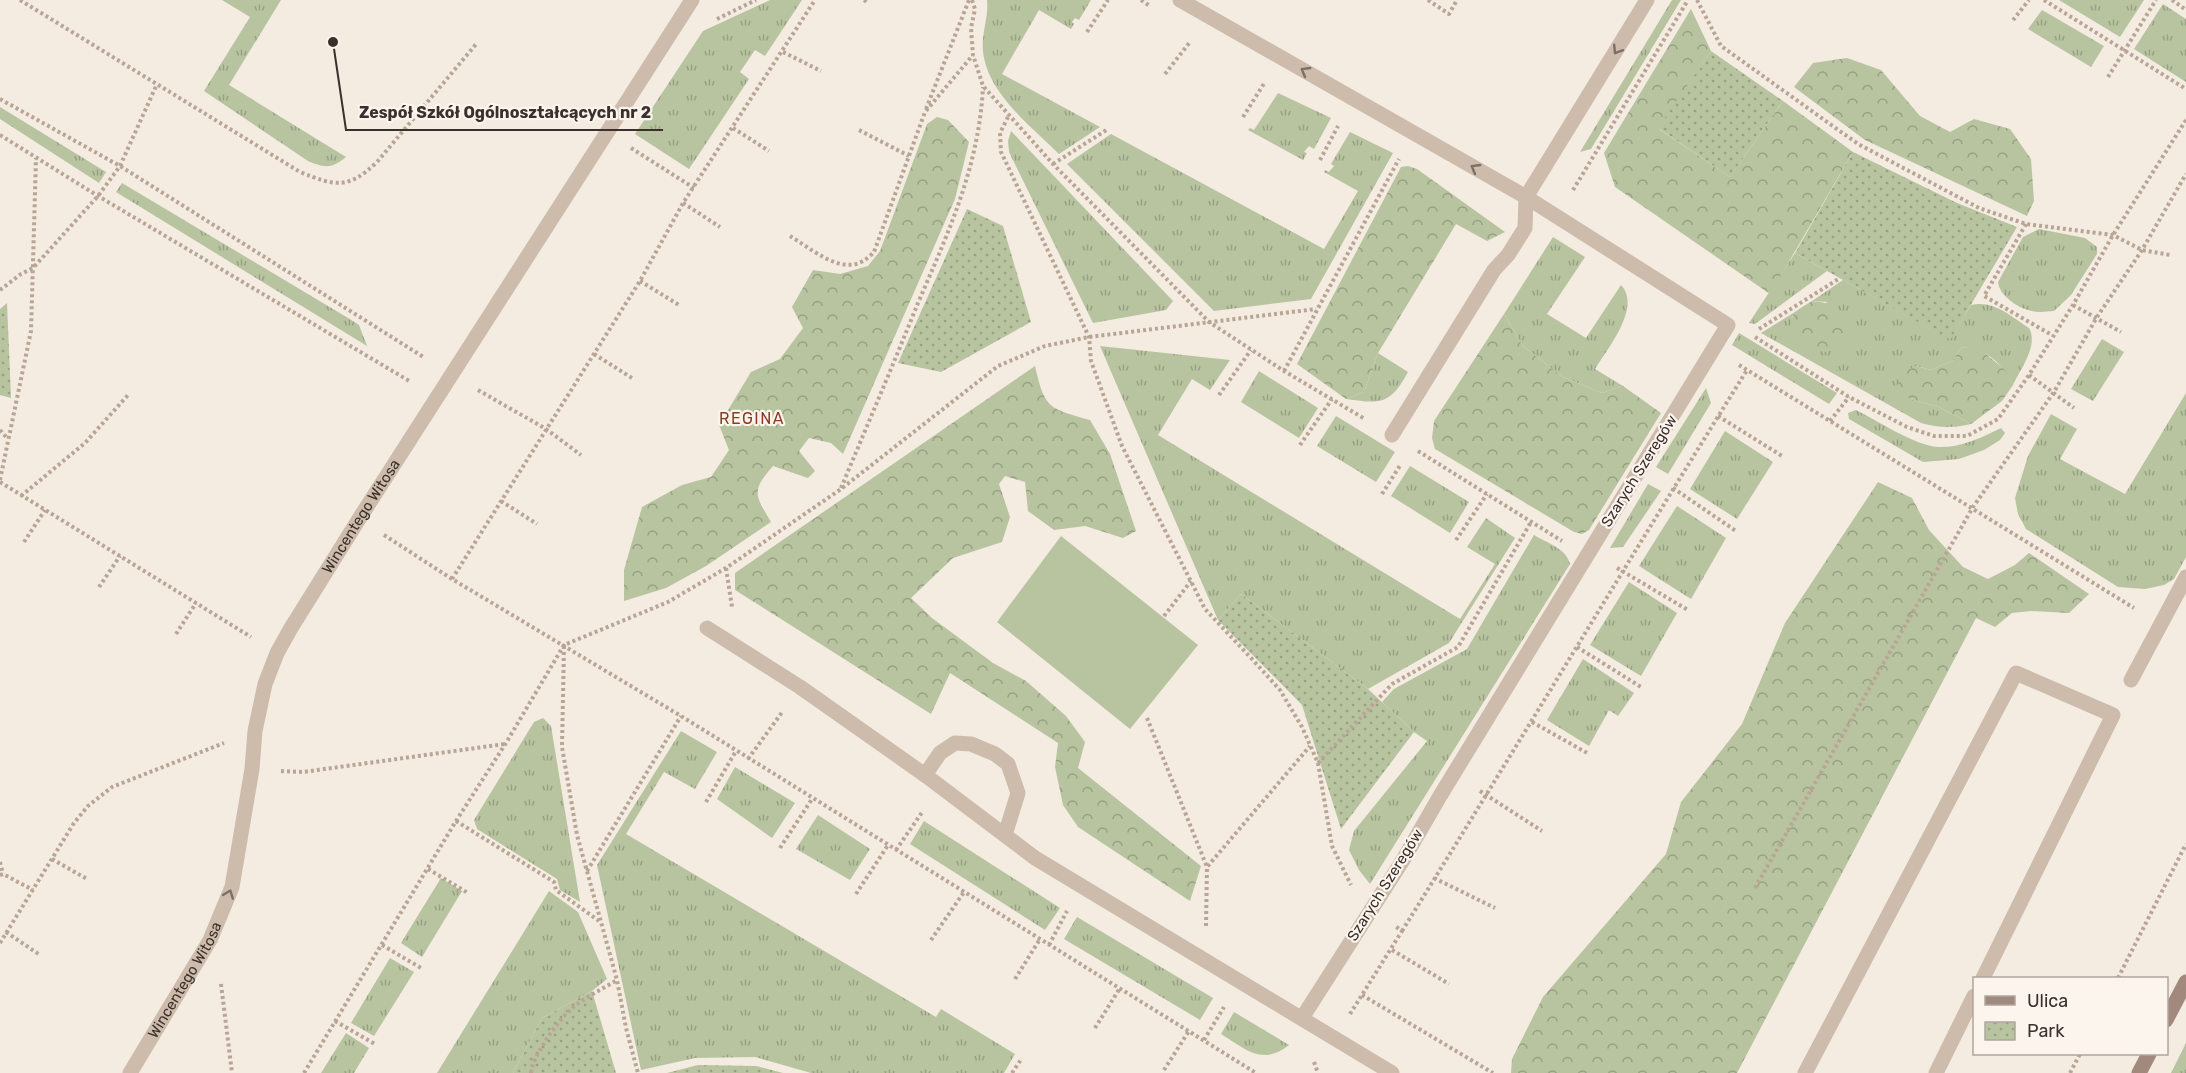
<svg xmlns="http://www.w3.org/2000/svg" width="2186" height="1073" viewBox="0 0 2186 1073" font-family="Rubik,sans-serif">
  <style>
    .grass { fill: url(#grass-tufts) }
    .forest { fill: url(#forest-crowns) }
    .park { fill: url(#park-dots) }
    .pitch { fill: #b8c4a0 }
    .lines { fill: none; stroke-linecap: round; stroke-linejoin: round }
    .path { stroke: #b9a596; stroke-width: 4; stroke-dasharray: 3 3; stroke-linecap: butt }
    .lane { stroke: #cdbbac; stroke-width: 15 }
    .street { stroke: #cdbbac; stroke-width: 15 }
    .secondary { stroke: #a18a7d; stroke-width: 15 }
    .oneway { stroke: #7d6f65 }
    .labels { text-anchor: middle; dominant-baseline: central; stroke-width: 4.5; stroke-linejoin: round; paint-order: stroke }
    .street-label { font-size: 15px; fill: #3b302b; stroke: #fbf5ee }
    .neighbourhood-label { font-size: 16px; letter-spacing: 1.5px; fill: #8c3b22; stroke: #fbf5ee }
    .leader { fill: none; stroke: #3b302b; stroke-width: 2 }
    .callout-dot { fill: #3b302b; stroke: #fbf5ee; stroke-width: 2 }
    .callout-label { font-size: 16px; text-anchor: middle; font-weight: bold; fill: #3b302b; stroke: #fbf5ee; stroke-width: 4.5; stroke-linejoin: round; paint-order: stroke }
  </style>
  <defs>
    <pattern id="grass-tufts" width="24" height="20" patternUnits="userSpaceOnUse" patternTransform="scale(1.5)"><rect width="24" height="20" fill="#b8c4a0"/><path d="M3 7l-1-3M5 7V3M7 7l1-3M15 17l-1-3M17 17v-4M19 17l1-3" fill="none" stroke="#97a083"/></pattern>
    <pattern id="forest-crowns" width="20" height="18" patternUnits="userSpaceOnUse" patternTransform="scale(1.5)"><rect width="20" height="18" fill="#b8c4a0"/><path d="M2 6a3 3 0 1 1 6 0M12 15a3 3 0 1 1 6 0" fill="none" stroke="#97a083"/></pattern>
    <pattern id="park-dots" width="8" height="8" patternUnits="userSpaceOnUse" patternTransform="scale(1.5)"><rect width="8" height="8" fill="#b8c4a0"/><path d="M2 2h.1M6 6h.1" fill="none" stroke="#97a083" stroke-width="1.8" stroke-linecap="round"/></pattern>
  </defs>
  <rect width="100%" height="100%" fill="#f4ebe1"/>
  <g class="grass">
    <path d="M 222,0 L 281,0 L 229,85 L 346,157 C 331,169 325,168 308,161 L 204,91 L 250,17 Z"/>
    <polygon points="770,0 802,0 765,56 755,50 740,72 749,79 689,169 635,134 703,31"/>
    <path d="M 987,0 L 1091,0 L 1079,20 L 1075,18 L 1072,22 L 1074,24 L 1071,29 L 1039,10 L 1002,74 L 1100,127 L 1059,154 C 1031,126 987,93 983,51 C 981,34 989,17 987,0 Z"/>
    <polygon points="1672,0 1681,0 1591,149 1580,152"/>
    <polygon points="2059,0 2144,0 2120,37"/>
    <polygon points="2163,4 2186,19 2186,82 2134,49"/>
    <polygon points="2042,10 2104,46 2091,67 2028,29"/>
    <polygon points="1278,93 1331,118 1314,149 1309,146 1304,152 1307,153 1303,160 1248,130 1250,128 1254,130"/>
    <polygon points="0,107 106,172 99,183 0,119"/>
    <polygon points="1011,131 1173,301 1166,310 1093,323 1009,152 1008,141"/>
    <polygon points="1350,132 1393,153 1311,299 1214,311 1067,164 1111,134 1324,249 1358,191 1324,172 1325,170 1329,172 1334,166 1331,164"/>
    <polygon points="122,183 348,318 359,325 367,346 116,192"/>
    <path d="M 2039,229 L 2085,238 L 2097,247 L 2097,254 L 2071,295 L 2054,311 C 2045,312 2034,313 2025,309 C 2014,305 1999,294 1998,282 L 2023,237 Z"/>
    <path d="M 1553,237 L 1585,257 L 1547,314 L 1586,338 L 1621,285 C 1642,307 1607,349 1595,369 L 1623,386 L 1602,393 L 1563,377 L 1523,346 L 1504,314 Z"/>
    <polygon points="1795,253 1827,271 1755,324 1749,323"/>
    <path d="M 1843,280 L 1950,339 L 1971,305 C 1994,300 2010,316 2029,328 C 2039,345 2020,370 2013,385 C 2001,362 1988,350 1962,347 L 1952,361 L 1931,370 L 1916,366 L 1910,399 L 1939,407 L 1971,424 C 1953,428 1939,428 1921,423 L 1761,333 L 1798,310 L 1791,318 L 1828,302 L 1812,301 Z"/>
    <polygon points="1739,333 1837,393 1829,404 1732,345"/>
    <polygon points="2102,339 2124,352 2093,401 2071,389"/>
    <polygon points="1100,346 1230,360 1210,390 1192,379 1158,435 1460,619 1495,564 1467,547 1486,518 1515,538 1449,643 1368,689 1241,594 1218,620"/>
    <path d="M 1378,353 L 1408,372 C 1390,405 1381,404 1346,399 L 1364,392 Z"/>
    <polygon points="1259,371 1318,408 1299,438 1241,402"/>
    <polygon points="1706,388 1711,403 1668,474 1656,467"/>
    <polygon points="2186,393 2186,557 2174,579 2164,585 2145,589 2118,587 2026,529 2018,514 2015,498 2028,456 2051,414 2077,429 2060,459 2125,494"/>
    <path d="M 1856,410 C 1876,420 1916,446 1938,447 C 1960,448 1981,438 2001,428 L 2005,433 L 2000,440 L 1984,450 L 1959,459 L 1923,462 L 1849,419 L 1848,413 Z"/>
    <polygon points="1336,416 1395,452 1376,482 1317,446"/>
    <polygon points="1725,431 1773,462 1737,519 1690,489"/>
    <polygon points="1410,466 1469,502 1450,533 1391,496"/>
    <polygon points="1648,484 1661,491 1623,547 1610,548"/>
    <polygon points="1677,506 1726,538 1691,599 1639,566"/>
    <path d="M 1534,535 C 1547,543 1566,548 1570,564 L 1370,884 L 1359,870 L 1349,850 L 1354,831 L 1427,741 L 1414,732 L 1382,702 L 1394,689 L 1467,649 Z"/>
    <polygon points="1629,582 1677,613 1641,676 1590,645"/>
    <polygon points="1583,659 1634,693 1618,716 1609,710 1589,746 1547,720"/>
    <polygon points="543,718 551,726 580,902 560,890 557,879 477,829 474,820 534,722"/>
    <polygon points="681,731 717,752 695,789 664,772 626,834 936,1017 941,1009 1015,1054 1004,1073 811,1073 755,1057 695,1058 641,1070 597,865"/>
    <polygon points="735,767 795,803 772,838 717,799"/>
    <polygon points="818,815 870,849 850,880 796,849"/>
    <polygon points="924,821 1060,908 1045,930 910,844"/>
    <polygon points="441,878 462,891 422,957 401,943"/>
    <polygon points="549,891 578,912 607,979 592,991 542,1018 513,1073 437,1073"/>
    <polygon points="1077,917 1213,998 1200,1020 1064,939"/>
    <polygon points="390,958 414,972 374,1036 351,1023"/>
    <path d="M 1234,1012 L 1289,1045 C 1262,1066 1247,1050 1221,1034 Z"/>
    <polygon points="346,1033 369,1048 354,1073 321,1073"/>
    <polygon points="2186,1043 2186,1073 2171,1073"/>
  </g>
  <g class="forest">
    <polygon points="1691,9 1711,51 1659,129 1730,177 1783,101 1853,152 1770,294 1615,187 1604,153"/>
    <polygon points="1847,58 1881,70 1920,116 1950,132 1974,119 2010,129 2031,159 2034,201 2027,216 1865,140 1794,87 1813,63"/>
    <path d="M 937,117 L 948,120 L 969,142 L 955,199 L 843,454 L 831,443 L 809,438 L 799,451 L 815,471 L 808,478 L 773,466 C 751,491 755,495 771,522 L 706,566 L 666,588 L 624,601 L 624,570 L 642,507 L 682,485 L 711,477 L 729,450 L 719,425 L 751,372 L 780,359 L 803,328 L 792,307 L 813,270 L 840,274 L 868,266 L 880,251 L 927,124 Z"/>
    <polygon points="1408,166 1417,169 1505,232 1487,241 1456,224 1378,353 1364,392 1346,399 1297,364 1401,167"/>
    <path d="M 1812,301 C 1837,303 1838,310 1852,329 L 1847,345 L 1825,352 L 1804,348 L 1790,334 C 1791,312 1794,312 1812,301 Z"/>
    <polygon points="1504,314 1523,346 1563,377 1602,393 1623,386 1661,413 1589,530 1582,534 1574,532 1435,449 1432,438 1434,421"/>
    <polygon points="1962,347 1980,349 2005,370 2013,385 2002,401 1971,424 1939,407 1910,399 1897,386 1903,371 1916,366 1931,370 1952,361"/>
    <path d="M 1035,366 C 1045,409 1048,408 1090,420 L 1110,454 L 1136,531 L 1123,538 L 1085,526 L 1054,530 L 1028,511 L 1025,482 L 1005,476 L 999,484 L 1010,517 L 1002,542 L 953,558 L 911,598 L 932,618 L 993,663 L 1026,681 L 1066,716 L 1085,742 L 1078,768 L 1201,866 L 1190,901 L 1078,827 L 1063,805 L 1055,767 L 1058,743 L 950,673 L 931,714 L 735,590 L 735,573 Z"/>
    <polygon points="1878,482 1912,498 1929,530 1963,567 1988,579 2015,565 2029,553 2089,594 2069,613 2031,611 2012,613 1995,627 1976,618 1737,1073 1511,1073 1512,1059 1543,997 1666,854 1681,802 1742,724 1785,623"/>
  </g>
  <g class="park">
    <polygon points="1711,51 1783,101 1730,177 1658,128"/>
    <polygon points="1853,152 1957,203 2017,227 1950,340 1795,253"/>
    <polygon points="967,209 1003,226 1031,322 941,372 898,363"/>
    <polygon points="7,303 11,398 0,395 0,309"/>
    <polygon points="1241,594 1368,689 1414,732 1341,829 1302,705 1218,620"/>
    <polygon points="592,991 616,1073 513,1073 542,1018"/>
    <polygon points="698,1065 756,1066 783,1073 667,1073"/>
  </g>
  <polygon class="pitch" points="1061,536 1198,645 1130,729 997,622"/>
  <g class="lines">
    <g class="path">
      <path d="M 20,0 L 300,172 C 335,186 348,190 377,162 L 477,43"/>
      <polyline points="864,0 867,2"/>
      <polyline points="972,0 975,9 971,28 973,55 983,86 1053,164 1209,322 1284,371 1365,419"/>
      <polyline points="1141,0 1150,6"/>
      <polyline points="1428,0 1449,14 1457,0"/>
      <polyline points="1697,0 1721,46 1858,144 1979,208 2026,224 2113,235 2142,250 2170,255"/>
      <polyline points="2044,0 2186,89"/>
      <polyline points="2172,0 2186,10"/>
      <polyline points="717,19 756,0"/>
      <polyline points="2013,20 2029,0"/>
      <polyline points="1087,32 1108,0"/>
      <polyline points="783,52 821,71"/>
      <polyline points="1165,74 1190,42"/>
      <polyline points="2108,77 2156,0"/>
      <polyline points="0,99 120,166 425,358"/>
      <polyline points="926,109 969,0"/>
      <polyline points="1008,117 1000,133 1001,152 1089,337 1091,361 1122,446 1205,609 1252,659 1280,690 1302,727 1318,763 1332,846 1351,885"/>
      <polyline points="1243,117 1265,82"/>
      <polyline points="733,128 769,151"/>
      <polyline points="859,130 909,156"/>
      <polyline points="0,135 98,196 411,382"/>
      <polyline points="631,148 694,188"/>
      <polyline points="1320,160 1338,126"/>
      <polyline points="1053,164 1108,129"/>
      <polyline points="1573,190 1688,0"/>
      <polyline points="683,203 720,227"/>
      <polyline points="2026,224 1984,296 2052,335"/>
      <path d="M 790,236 C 809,247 840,275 863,261 C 867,259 871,255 874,252 L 925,112 L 973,55"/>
      <polyline points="640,281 679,305"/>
      <polyline points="0,290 21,274 33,268 98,196 120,166 157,84"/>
      <polyline points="2073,305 2121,332"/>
      <polyline points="1759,329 1840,278"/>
      <polyline points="1755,337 1849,397 1907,427 1934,436 1967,436 1998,419 2029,375 2073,305 2113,235 2186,120"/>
      <polyline points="594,354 632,378"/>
      <polyline points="1739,365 2134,608"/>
      <polyline points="1284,371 1399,159"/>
      <polyline points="2029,375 2074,408"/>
      <polyline points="478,390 546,429 581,455"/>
      <polyline points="1219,395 1251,350"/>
      <polyline points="1718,416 1782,456"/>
      <polyline points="1830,421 1849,397"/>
      <polyline points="0,430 7,438"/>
      <polyline points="1300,445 1332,399"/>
      <polyline points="1418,451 1562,541"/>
      <polyline points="0,480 31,331 36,158"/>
      <polyline points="0,482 251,637"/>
      <path d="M 841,488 C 867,426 893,365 918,303 C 949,231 979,166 983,87"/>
      <polyline points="1673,488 1736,531"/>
      <polyline points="1382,494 1401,464"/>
      <polyline points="21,496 85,443 128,395"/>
      <polyline points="501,501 537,524"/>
      <polyline points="384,535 452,579 681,716 1256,1073"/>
      <polyline points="1456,540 1487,494"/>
      <polyline points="24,542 45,510"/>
      <polyline points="726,568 732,607"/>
      <polyline points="1617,568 1688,610"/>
      <polyline points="452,579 640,281 683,203 815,0"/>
      <polyline points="99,587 120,556"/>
      <polyline points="1164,616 1191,581"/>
      <polyline points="176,634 196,603"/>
      <polyline points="564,646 562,747 577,835 617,980 626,1028 638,1073"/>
      <polyline points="1577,647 1641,687"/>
      <polyline points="1147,718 1207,867"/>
      <polyline points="1532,722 1589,754"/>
      <polyline points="748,759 783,711"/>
      <polyline points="1318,763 1392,684 1458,647 1531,522"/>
      <polyline points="281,771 303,772 505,744"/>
      <polyline points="1480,791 1542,831"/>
      <polyline points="706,802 736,751"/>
      <polyline points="456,821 554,882 556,890 599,921"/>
      <polyline points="780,848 812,799"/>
      <polyline points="896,850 923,811"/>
      <polyline points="52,859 87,879"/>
      <polyline points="0,862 3,874"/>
      <polyline points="428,869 468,893"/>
      <polyline points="587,871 681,716"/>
      <polyline points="0,875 3,874 33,890"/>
      <polyline points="1434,878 1495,908"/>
      <polyline points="1755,888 1973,507 2054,392 2097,317 2142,250 2186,174"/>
      <polyline points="856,894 888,845"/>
      <polyline points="1206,926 1207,867 1310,746"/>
      <path d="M 1402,931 C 1518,745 1631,556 1747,370"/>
      <polyline points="6,932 40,955"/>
      <polyline points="931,940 964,892"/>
      <polyline points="0,943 74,823 88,806 112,787 224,743"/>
      <polyline points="382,945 421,968"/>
      <polyline points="1049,945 1067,911"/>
      <polyline points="1392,950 1449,984"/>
      <polyline points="2118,978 2186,844"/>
      <polyline points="1015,979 1040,939"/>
      <polyline points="221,984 232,1073"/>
      <polyline points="1362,995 1493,1073"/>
      <polyline points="1350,1014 1402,931 1395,926"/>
      <polyline points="335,1021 375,1044"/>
      <polyline points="1095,1028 1120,988"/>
      <polyline points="1204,1040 1224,1007"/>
      <polyline points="1314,1062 1318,1073"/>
      <polyline points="1164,1070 1189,1031"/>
      <polyline points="304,1073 456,821 506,743 564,645 668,602 726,568 841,489 998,366 1045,346 1089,337 1316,309"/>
      <path d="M 531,1073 C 531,1059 557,1022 568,1012 C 581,999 601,990 617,980"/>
      <polyline points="1012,1073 1022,1058"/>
      <polyline points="2070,1073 2080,1054"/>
    </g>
    <polyline class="lane" points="925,775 940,753 955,743 971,744 995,754 1008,764 1018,793 1005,835"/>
    <g class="street">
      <polyline points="1180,0 1526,197 1728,325 1440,796 1403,860 1302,1018"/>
      <polyline points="1526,197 1647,0"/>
      <polyline points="1392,435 1494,270 1508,255 1525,228 1526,197"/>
      <polyline points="707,628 800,687 925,775 1035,858 1392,1073"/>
      <polyline points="2131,680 2186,577"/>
      <path id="s1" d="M 130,1073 L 210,940 L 232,887 L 252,769 L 255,731 L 265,684 L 277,653 L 291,628 L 359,519 L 692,0"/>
      <polyline points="1805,1073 2016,673 2113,715 1983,978"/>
      <polyline points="1936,1073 1974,996"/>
    </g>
    <g class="secondary">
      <polyline points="2166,1020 2186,982"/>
      <polyline points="2139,1073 2149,1054"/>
    </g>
  </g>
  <defs><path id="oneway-chevron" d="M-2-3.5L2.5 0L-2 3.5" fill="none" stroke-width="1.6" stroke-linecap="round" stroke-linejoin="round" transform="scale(1.5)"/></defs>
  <g class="oneway">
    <use href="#oneway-chevron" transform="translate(1617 50) rotate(122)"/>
    <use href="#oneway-chevron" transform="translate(1305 71) rotate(-150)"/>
    <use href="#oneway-chevron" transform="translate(1475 168) rotate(-150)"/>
    <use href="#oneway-chevron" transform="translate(229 894) rotate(-69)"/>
  </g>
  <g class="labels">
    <g class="street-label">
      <text transform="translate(1639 471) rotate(-58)">Szarych Szeregów</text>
      <text stroke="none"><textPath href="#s1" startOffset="612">Wincentego Witosa</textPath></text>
      <text transform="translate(1385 885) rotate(-58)">Szarych Szeregów</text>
      <text stroke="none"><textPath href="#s1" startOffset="108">Wincentego Witosa</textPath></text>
    </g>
    <g class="neighbourhood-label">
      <text x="752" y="418">REGINA</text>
    </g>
  </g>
  <path class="leader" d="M333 42L346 130H663"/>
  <circle class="callout-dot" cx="333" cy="42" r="6"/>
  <g class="callout-label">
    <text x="505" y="118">Zespół Szkół Ogólnoształcących nr 2</text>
  </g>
  <rect x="1973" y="977" width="195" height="78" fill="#fbf5ee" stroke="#aea6a0" stroke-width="1.5"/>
  <rect x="1985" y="996" width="30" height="9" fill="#a18a7d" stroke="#aea6a0" stroke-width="1.5"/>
  <text x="2027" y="1007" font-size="18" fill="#3b302b">Ulica</text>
  <rect x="1985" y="1022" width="30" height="18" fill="url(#park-dots)" stroke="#aea6a0" stroke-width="1.5"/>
  <text x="2027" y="1037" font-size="18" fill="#3b302b">Park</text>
</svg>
